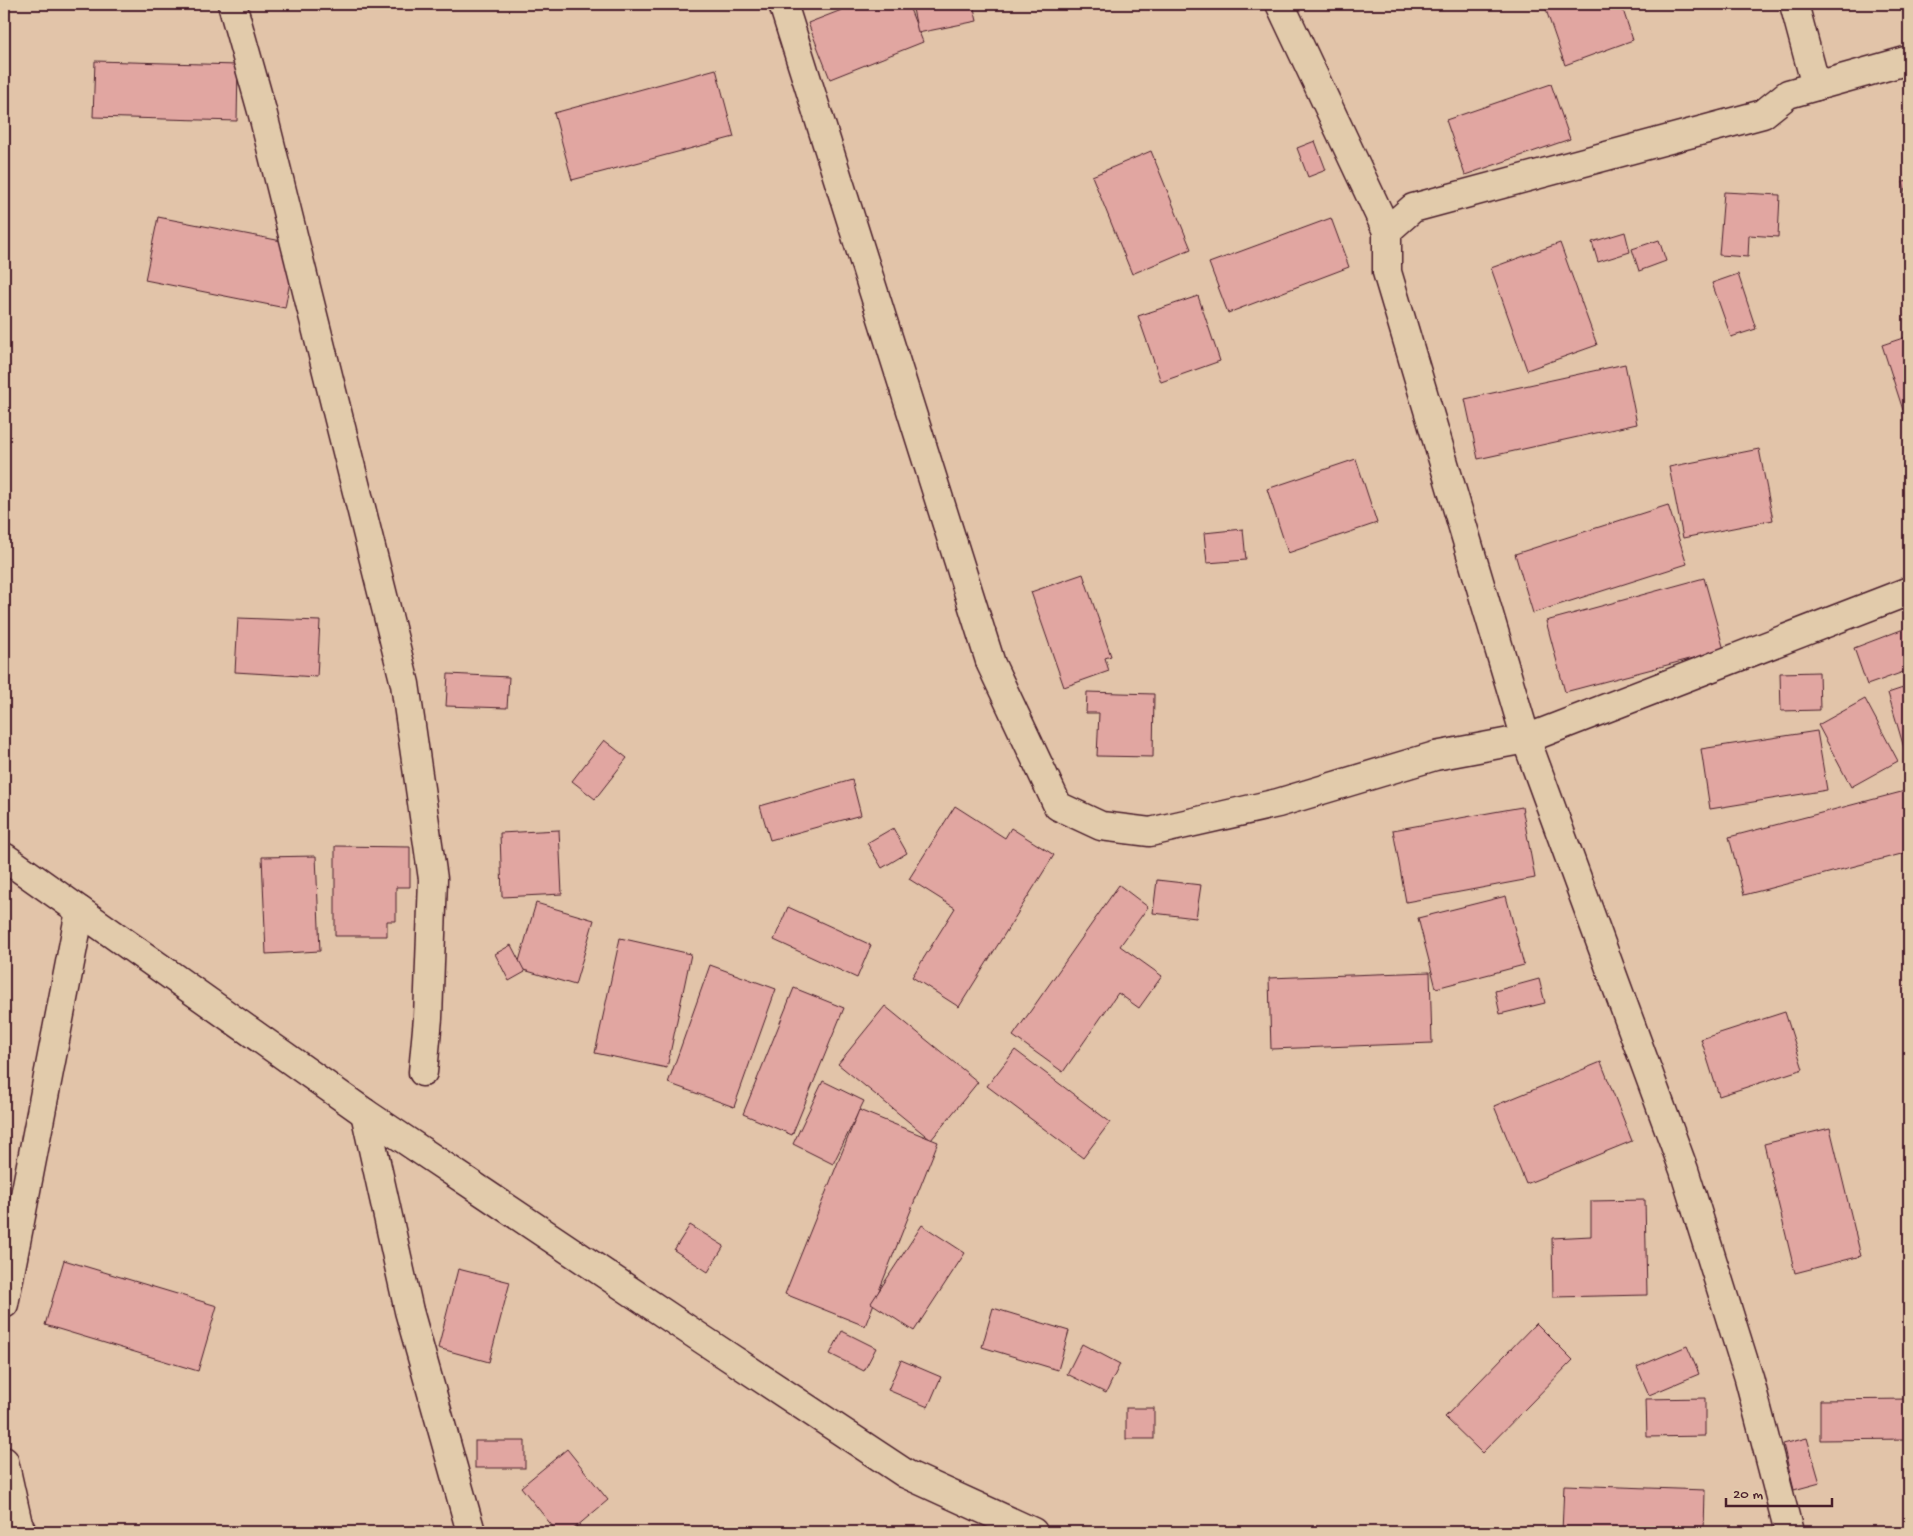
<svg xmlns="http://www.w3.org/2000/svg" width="1913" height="1536" viewBox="0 0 1913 1536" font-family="'Gochi Hand',sans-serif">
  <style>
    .building { fill: #e1a6a1; stroke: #4a1f2b }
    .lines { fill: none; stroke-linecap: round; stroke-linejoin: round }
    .minor-casing { stroke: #4a1f2b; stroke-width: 31 }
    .minor { stroke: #e2cbab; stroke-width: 28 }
  </style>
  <rect width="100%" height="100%" fill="#e2c4a9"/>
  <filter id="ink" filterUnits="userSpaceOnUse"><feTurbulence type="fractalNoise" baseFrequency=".02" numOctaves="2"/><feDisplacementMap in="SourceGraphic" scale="10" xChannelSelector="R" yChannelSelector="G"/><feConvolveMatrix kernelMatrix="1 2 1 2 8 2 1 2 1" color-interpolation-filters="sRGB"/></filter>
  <g filter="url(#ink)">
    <g class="building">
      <polygon points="857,4 908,4 923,42 830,79 808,23"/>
      <polygon points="912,4 973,4 977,21 918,33"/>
      <polygon points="1544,4 1621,4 1633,40 1565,65"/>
      <polygon points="95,61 238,65 237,121 93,117"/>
      <polygon points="716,69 734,137 572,180 554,113"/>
      <polygon points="1551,84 1570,139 1465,175 1446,120"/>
      <polygon points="1315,141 1326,170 1308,177 1297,148"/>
      <polygon points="1151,151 1191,249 1132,274 1092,176"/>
      <polygon points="1909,181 1909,211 1903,182"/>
      <polygon points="1724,192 1780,195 1778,237 1749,235 1748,257 1719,255"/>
      <polygon points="158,217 297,244 285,308 145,280"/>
      <polygon points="1331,218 1349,267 1228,313 1209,263"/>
      <polygon points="1625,232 1630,252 1598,262 1592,242"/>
      <polygon points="1659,240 1666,261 1639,271 1632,249"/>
      <polygon points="1560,243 1597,345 1527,370 1491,268"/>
      <polygon points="1738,274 1756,329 1731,337 1712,283"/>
      <polygon points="1198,296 1220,361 1161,382 1138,316"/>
      <polygon points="1909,336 1909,408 1903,410 1882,345"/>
      <polygon points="1625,364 1637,424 1478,459 1465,399"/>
      <polygon points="1759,449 1773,520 1683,538 1669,467"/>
      <polygon points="1356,459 1377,523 1288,553 1267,489"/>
      <polygon points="1668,505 1687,564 1533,613 1515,554"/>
      <polygon points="1243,529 1246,560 1207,563 1204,533"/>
      <polygon points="1083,574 1111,656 1105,658 1109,671 1064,687 1031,592"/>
      <polygon points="1704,578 1724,650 1565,692 1546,621"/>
      <polygon points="238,618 320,621 317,677 235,672"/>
      <polygon points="1909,627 1909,670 1867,685 1854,648"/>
      <polygon points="1819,672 1820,710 1781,711 1780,673"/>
      <polygon points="448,674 509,677 507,708 446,706"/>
      <polygon points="1909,686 1909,765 1888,693"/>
      <polygon points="1087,692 1154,694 1153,757 1097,756 1099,713 1086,713"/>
      <polygon points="1865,699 1898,761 1851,787 1818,725"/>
      <polygon points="1817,731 1827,790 1710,809 1701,749"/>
      <polygon points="604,740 627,758 595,799 572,781"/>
      <polygon points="852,780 861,815 770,840 760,806"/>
      <polygon points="1909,790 1909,852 1744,895 1729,837"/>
      <polygon points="955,806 1005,838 1011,828 1054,855 959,1007 912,977 955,908 909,879"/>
      <polygon points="1522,807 1535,878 1406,902 1393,830"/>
      <polygon points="893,828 907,853 882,868 867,843"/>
      <polygon points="559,830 562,894 502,897 500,833"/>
      <polygon points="335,846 410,847 410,887 396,887 396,921 387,921 387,936 335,936"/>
      <polygon points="316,856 320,951 266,954 262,857"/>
      <polygon points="1157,880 1201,885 1196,918 1153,913"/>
      <polygon points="1119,885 1148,907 1120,946 1162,976 1139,1008 1118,993 1063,1072 1013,1036"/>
      <polygon points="1506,896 1524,965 1436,988 1418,918"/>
      <polygon points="536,903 594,920 575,985 517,968"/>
      <polygon points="788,907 871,945 857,978 774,940"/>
      <polygon points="620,938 691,954 667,1068 595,1053"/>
      <polygon points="511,945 525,972 509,981 495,954"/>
      <polygon points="710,965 776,989 734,1107 668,1083"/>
      <polygon points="1430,972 1432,1043 1271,1049 1269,978"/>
      <polygon points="1539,979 1545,1003 1500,1014 1495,991"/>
      <polygon points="794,988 844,1008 792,1135 743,1114"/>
      <polygon points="885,1006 978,1082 931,1140 838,1064"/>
      <polygon points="1785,1012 1803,1069 1719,1096 1701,1039"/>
      <polygon points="1015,1050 1110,1122 1083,1158 987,1086"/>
      <polygon points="1601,1062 1632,1141 1526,1184 1494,1106"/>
      <polygon points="823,1081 864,1101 833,1164 793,1144"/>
      <polygon points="859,1110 938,1142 865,1326 785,1294"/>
      <polygon points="1830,1128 1861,1256 1795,1273 1764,1144"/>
      <polygon points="1645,1200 1647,1295 1553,1297 1552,1238 1591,1236 1591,1201"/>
      <polygon points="690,1225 724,1246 708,1272 674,1250"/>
      <polygon points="922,1225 965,1253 914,1331 871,1303"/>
      <polygon points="64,1260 217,1306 198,1371 45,1325"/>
      <polygon points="458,1269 510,1282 489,1362 438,1348"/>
      <polygon points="993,1308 1069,1331 1058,1370 982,1347"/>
      <polygon points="1536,1323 1573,1360 1482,1453 1445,1417"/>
      <polygon points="842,1331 876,1348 864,1371 830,1354"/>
      <polygon points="1082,1344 1120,1364 1106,1393 1067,1374"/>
      <polygon points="1687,1346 1699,1374 1649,1395 1637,1367"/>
      <polygon points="901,1360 941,1377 928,1407 888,1390"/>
      <polygon points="1705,1398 1705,1436 1647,1437 1646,1399"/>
      <polygon points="1909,1399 1909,1439 1820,1440 1820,1400"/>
      <rect x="1126" y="1408" width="28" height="31"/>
      <polygon points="1807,1438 1820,1483 1794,1490 1783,1444"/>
      <rect x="475" y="1441" width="50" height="27"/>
      <polygon points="567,1449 608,1500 570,1532 557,1532 521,1487"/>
      <polygon points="1564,1485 1705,1490 1704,1532 1562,1532"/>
    </g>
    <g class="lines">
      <defs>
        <g id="minor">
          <polyline points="232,4 262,111 405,684 433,879 428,1018 423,1072"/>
          <polyline points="783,4 991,664 1058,806 1101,826 1150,832 1278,803 1435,756 1526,739 1909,591"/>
          <polyline points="1280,4 1387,231"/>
          <polyline points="1794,4 1816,86"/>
          <polyline points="4,857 365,1113 705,1341 906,1474 1033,1532"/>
          <polyline points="365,1113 409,1311 471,1532"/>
          <polyline points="4,1304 80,911"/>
          <polyline points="4,1461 18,1524 22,1532"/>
          <polyline points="1789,1532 1749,1378 1684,1170 1526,739 1387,272 1387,231 1413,208 1763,114 1788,94 1909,60"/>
        </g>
      </defs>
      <use href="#minor" class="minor-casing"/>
      <use href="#minor" class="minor"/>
    </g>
  </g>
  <rect width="1913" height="1536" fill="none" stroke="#e2cbab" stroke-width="20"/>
  <rect x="10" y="10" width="1893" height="1516" fill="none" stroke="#4a1f2b" stroke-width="2" filter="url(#ink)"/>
  <path d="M1726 1498v8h106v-8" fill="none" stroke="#4a1f2b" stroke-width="2.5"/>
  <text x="1733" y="1498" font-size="15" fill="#4a1f2b" stroke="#e2cbab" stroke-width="4" paint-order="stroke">20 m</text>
</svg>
